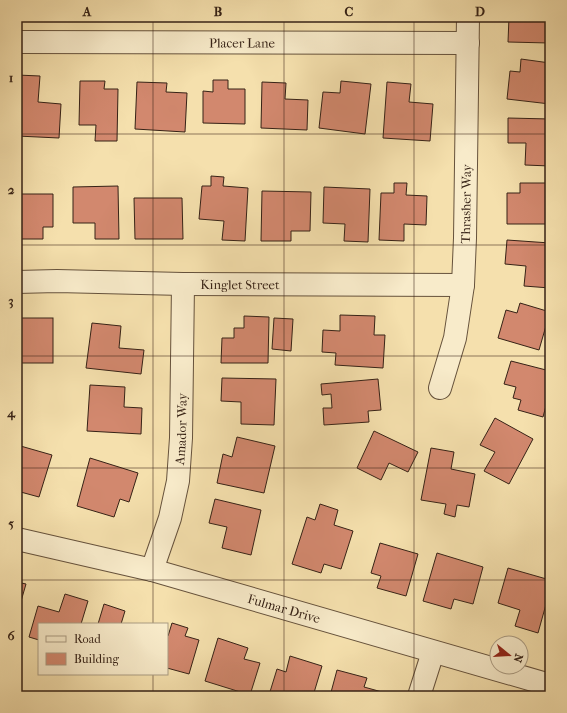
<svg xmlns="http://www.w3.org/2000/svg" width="567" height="713" viewBox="0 0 567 713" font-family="'IM FELL French Canon',serif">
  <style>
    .building { fill: #d2886e; stroke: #362216 }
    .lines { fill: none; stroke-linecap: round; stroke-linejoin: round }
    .minor-casing { stroke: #66523c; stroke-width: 24 }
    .minor { stroke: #f8ebca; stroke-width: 22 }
    .grid { fill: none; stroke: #362216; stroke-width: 1; stroke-opacity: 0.55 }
    .labels { text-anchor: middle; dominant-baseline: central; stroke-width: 3; stroke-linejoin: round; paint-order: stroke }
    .street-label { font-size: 13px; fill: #362216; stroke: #f8ebca }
    .neatline { fill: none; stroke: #362216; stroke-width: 1.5 }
    .grid-label { font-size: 13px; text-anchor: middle; font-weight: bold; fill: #362216 }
  </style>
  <rect width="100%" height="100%" fill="#f5e0ad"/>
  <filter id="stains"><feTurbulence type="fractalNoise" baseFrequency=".005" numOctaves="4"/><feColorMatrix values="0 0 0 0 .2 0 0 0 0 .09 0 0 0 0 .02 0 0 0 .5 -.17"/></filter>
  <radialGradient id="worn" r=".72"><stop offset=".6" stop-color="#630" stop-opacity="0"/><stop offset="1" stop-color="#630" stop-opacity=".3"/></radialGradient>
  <g class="building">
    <polygon points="509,17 550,17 549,43 508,42"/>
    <polygon points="521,59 550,63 550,104 507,99 510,71 520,72"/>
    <polygon points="17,75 40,76 38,102 61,104 59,138 17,136"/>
    <polygon points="213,80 228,80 228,89 245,89 245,124 203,123 203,91 213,92"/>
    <polygon points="80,81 105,81 104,89 118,89 117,141 95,141 96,125 79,125"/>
    <polygon points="341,81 371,84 365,134 319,128 323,92 340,93"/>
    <polygon points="137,82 167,83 166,92 187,93 185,132 135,129"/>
    <polygon points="262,82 286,83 285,99 308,100 307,130 261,128"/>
    <polygon points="387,82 411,84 409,102 433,104 430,141 383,138"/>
    <polygon points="508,118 550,119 550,166 525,165 526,143 508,143"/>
    <polygon points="211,176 224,177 223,186 248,188 245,241 222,240 224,221 199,219 202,186 211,186"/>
    <polygon points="394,183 407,183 406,195 427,196 426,225 404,224 404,241 379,240 381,193 394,193"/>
    <polygon points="520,183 550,183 550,224 507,224 507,193 520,193"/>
    <polygon points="118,186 119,239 95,239 95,223 73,223 73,187"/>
    <polygon points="324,187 370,189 368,242 344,241 345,224 323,223"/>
    <polygon points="262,191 311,192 310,231 291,231 291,241 261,241"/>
    <polygon points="17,194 53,194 53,227 43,227 43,239 17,239"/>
    <polygon points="134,198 182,198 183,239 135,239"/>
    <polygon points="507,240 550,243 550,288 524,286 526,266 505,264"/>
    <polygon points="520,303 550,312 539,350 498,338 506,310 517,313"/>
    <polygon points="340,315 375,316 374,335 385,335 383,368 335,365 336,353 322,352 323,330 340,331"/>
    <polygon points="244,316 269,317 268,363 221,363 222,338 234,338 234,328 244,328"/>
    <rect x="17" y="318" width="36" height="45"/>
    <polygon points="274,318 293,319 291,351 272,349"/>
    <polygon points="92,323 121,326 119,348 144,350 141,374 86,368"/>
    <polygon points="511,361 550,371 550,403 547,402 543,417 518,410 521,400 513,398 516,387 504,384"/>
    <polygon points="222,378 276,379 274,425 241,424 241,402 221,401"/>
    <polygon points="378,379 381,410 368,411 369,422 324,425 323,408 332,408 331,394 322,395 321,384"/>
    <polygon points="90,385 125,387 124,407 142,408 141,434 87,431"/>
    <polygon points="495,418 533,439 509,484 484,471 495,452 480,445"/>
    <polygon points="374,431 418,452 408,472 389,463 381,480 357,468"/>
    <polygon points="237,437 275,446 264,493 217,483 223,454 232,457"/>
    <polygon points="17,445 52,455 39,497 17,491"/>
    <polygon points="431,448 454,452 451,469 475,474 469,507 457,505 455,517 444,514 446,504 421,500"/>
    <polygon points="90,458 138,473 129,502 120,499 114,517 77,506"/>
    <polygon points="215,499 261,510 251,555 222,548 227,527 209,523"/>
    <polygon points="320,504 338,510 334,525 353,531 341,569 324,564 321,573 292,564 307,517 315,520"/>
    <polygon points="380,543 418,554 406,596 377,588 381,576 371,573"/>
    <polygon points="437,553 483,567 473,604 454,599 451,609 423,601"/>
    <polygon points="508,568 550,580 550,590 538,633 515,626 520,610 498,603"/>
    <polygon points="17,582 26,584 17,615"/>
    <polygon points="65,594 88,601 81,624 39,624 39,640 29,637 38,606 59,612"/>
    <polygon points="104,604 125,611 121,624 98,624"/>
    <polygon points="172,623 188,628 185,636 199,640 189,674 167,668 167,636 168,636"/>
    <polygon points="218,638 248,648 244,659 260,663 250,695 205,681"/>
    <polygon points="290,656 322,666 313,696 274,696 269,695 277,669 286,672"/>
    <polygon points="337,670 367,678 364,687 382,692 381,696 330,696"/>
  </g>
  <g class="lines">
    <defs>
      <g id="minor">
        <path id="s1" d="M 17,42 L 468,43"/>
        <path id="s2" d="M 17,282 L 57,281 L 183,284 L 463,285"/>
        <path id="s3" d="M 440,388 L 455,338 L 463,285 L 465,238 L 468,17"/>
        <path id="s4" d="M 17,539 L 152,570 L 550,685"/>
        <path id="s5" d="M 152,570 L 170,518 L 178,481 L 181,438 L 183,284"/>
        <polyline points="419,696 433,652"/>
      </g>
    </defs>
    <use href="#minor" class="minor-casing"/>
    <use href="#minor" class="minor"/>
  </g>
  <path class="grid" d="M 153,17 L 153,624M 284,17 L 284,696M 414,17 L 414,696M 17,134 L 550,134M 17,245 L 550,245M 17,356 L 550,356M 17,468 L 550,468M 17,580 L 550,580M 153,674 L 153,696"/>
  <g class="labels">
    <g class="street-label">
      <text stroke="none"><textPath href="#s1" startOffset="225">Placer Lane</textPath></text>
      <text stroke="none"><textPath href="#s3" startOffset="187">Thrasher Way</textPath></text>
      <text stroke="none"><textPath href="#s2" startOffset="223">Kinglet Street</textPath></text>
      <text stroke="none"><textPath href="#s5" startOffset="145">Amador Way</textPath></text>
      <text stroke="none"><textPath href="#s4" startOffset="276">Fulmar Drive</textPath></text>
    </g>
  </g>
  <rect width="567" height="713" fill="none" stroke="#f5e0ad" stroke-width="44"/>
  <rect x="38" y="623" width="130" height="52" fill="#f8ebca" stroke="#aa9b82"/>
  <rect x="46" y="636" width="20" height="6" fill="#f8ebca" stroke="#aa9b82"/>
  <text x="74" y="643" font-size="12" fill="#362216">Road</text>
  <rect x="46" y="653" width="20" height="12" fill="#d2886e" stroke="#aa9b82"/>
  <text x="74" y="663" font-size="12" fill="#362216">Building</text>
  <g transform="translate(509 655) rotate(108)"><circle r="19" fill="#f8ebca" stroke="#aa9b82"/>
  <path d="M0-3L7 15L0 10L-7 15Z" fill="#8f2418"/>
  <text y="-6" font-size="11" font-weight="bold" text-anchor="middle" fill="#362216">N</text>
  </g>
  <rect x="22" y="22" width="523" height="669" class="neatline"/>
  <g class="grid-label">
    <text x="87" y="16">A</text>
    <text x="218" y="16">B</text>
    <text x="349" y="16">C</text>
    <text x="480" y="16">D</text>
    <text x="11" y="82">1</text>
    <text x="11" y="194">2</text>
    <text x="11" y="305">3</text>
    <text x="11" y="417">4</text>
    <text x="11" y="528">5</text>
    <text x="11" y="640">6</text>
  </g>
  <rect width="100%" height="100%" filter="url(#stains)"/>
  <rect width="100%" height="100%" fill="url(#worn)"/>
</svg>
